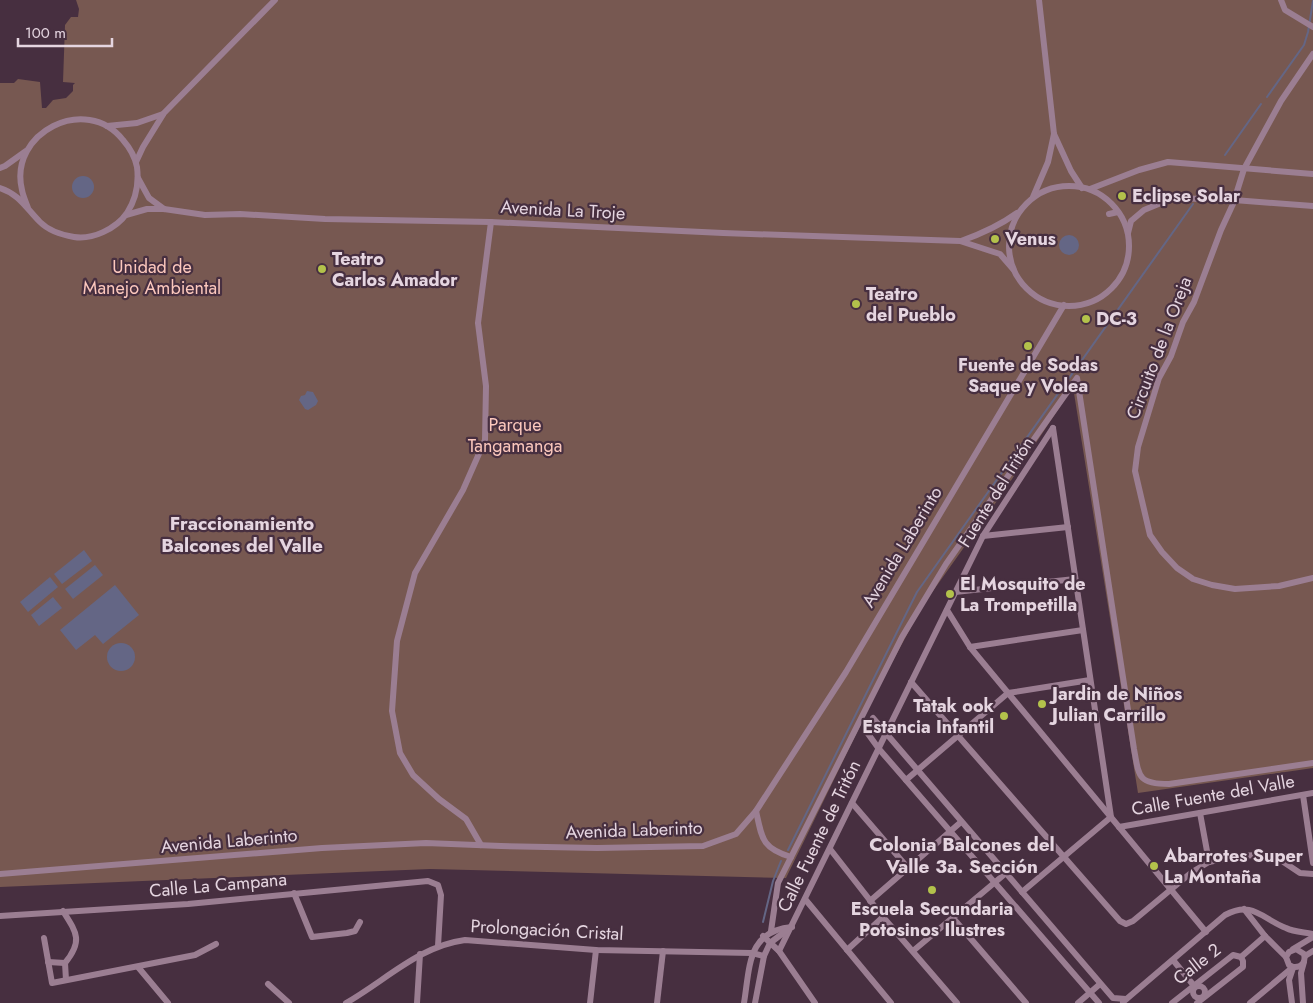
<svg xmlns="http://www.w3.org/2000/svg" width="1313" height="1003" viewBox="0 0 1313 1003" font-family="Jost,sans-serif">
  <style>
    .green { fill: #775851 }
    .water { fill: #646685 }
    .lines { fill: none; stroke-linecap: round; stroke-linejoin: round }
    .stream { stroke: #646685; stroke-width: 2 }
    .minor { stroke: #9b7e92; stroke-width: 6 }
    .poi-dot { fill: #b3c24b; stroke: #472f40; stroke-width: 2 }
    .labels { text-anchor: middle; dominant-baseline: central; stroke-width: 4.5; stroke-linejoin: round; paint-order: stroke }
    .poi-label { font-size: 18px; font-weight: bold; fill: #e5d5e0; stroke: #472f40; text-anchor: start }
    .street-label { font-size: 18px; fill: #e5d5e0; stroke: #472f40 }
    .park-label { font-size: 18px; fill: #fcc8bd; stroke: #472f40 }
    .neighbourhood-label { font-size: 19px; font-weight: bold; fill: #e5d5e0; stroke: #472f40 }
  </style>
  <rect width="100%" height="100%" fill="#472f40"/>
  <polygon class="green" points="76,0 1313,0 1313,768 1138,793 1073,387 1002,494 923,605 882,681 786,878 430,869 0,887 0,83 14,83 18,79 40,82 42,108 46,108 53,100 66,98 73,91 73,85 75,83 63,82 65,25 71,17 78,17 79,9"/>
  <g class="water">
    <circle cx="83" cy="187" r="11"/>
    <circle cx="1069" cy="245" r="10"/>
    <polygon points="307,391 313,392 318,401 316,405 308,410 305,409 299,400 301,396 305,395"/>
    <polygon points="84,550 92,561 62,584 54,574"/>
    <polygon points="95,565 103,575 73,599 65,589"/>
    <polygon points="50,577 58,587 28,612 20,602"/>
    <polygon points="115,585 139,615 103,644 95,635 76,650 60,630"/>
    <polygon points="53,597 62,608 39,626 31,615"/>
    <circle cx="121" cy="657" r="14"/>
  </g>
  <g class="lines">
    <g class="stream">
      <polyline points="1267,97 1304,45 1308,32 1313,1"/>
      <polyline points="1225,155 1261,104"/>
      <polyline points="788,850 917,592 1193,204"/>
      <polyline points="763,922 773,881 781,861"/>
    </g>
    <g class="minor">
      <polyline points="1039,0 1054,134 1071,171 1082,188"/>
      <polyline points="1281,0 1285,10 1313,27"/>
      <polyline points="1313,54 1281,101 1244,169 1233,204 1221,230 1194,302 1183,322 1171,356 1159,378 1138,447 1135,471 1150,535 1162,552 1177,568 1193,579 1212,585 1235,589 1279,586 1313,578"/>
      <polyline points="107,126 137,123 163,114"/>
      <polyline points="136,162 143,147 164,113 275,0"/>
      <polyline points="0,168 5,166 26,151"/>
      <polyline points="138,178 149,198 164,209"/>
      <circle cx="1069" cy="246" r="60"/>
      <path d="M 0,188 C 19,194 26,208 40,222 C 48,230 62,235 74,237 C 92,240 116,229 127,213 C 136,199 139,183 137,167 C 135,157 130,148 123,140 C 86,93 8,133 22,190 C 23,196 26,202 28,208"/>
      <polyline points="1090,189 1139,170 1168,162 1313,174"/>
      <polyline points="1033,197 1048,162 1054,134"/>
      <polyline points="1109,214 1118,212"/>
      <polyline points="126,215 147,209 164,209 205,215 240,214 325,219 491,222 723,233 960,241 1000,254 1013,269"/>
      <polyline points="1128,233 1131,221 1144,210 1173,198 1234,200 1313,206"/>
      <path d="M 961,241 C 981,234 999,226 1017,213"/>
      <polyline points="983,536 1068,527"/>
      <polyline points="955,592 1075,579"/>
      <polyline points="947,610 970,647 1206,932"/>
      <polyline points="970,647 1083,630"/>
      <polyline points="911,682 1120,921 1126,924 1133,921 1192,872 1209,862 1237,856 1258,855 1282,861 1300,873 1313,874"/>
      <polyline points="873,718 1113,998 1126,999"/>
      <polyline points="866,731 879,749 1099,1003"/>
      <polyline points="906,780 1008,693 1090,680"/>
      <polyline points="1303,795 1313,863"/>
      <polyline points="852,803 908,868"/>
      <path d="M 756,811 C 762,839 762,848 791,857"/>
      <polyline points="1200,813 1209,862"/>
      <polyline points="1119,827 1313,793"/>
      <polyline points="481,845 466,819 439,799 413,775 400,753 392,711 397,641 415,573 463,490 485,440 486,386 478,323 491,222"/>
      <polyline points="830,849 883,917 957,1003"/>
      <polyline points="0,874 322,848 426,843 501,846 597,848 703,846 736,834 756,811 846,672 1064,305"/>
      <polyline points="1022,892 1111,817 1053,428"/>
      <polyline points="294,893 312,937 347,933 355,931 360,922"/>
      <polyline points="805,899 891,1003"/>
      <polyline points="870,901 961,822"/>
      <polyline points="1244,909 1265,936 1286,957"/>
      <path d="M 63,911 C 77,933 83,941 65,963 L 66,980"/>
      <polyline points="0,916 188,904 428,881 438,885 441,895 438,946"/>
      <polyline points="953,918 1026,1003"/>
      <path d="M 771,931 L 778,883 L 902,637 L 946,564 L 1077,378 L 1134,749 C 1139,777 1138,784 1169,784 L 1313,763"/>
      <polyline points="763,936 779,951 815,1003"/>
      <polyline points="44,938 52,983 195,955 216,944"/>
      <polyline points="1293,949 1313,937"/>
      <polyline points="847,950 883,917"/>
      <polyline points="779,951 983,536 1053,428"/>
      <polyline points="913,951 1006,873"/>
      <polyline points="1305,956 1313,951"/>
      <polyline points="1241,957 1265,936"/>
      <polyline points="1173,960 1195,987"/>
      <polyline points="48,962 65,963"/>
      <polyline points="138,967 168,1003"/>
      <polyline points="268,984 289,1003"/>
      <circle cx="1199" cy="992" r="6"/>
      <path d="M 1123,1002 L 1225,915 C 1253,900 1262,919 1286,928 C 1294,932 1304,932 1313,934"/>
      <path d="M 346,1003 C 385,981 419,946 465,940 L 596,950 L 752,953 L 764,956"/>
      <polyline points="417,1003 420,954"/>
      <polyline points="590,1003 596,950"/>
      <polyline points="657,1003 663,951"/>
      <path d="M 744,1003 C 750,967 747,931 792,927"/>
      <polyline points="755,1003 764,956 770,943 791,927"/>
      <polyline points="1078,1003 1100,984"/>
      <polyline points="1172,1003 1233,955 1241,957"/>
      <polyline points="1197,1003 1243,967 1243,961 1241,957"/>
      <path d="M 1250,1003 L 1293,967 C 1302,968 1306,962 1304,954 L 1296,949 L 1289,952 L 1286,957 L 1289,965 L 1293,967"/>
      <polyline points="1292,1003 1289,980 1293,968"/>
      <polyline points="1303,1003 1301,973 1304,962"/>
    </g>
  </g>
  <g class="poi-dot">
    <circle cx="1122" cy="196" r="5"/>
    <circle cx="995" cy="239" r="5"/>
    <circle cx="322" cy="269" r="5"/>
    <circle cx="856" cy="304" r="5"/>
    <circle cx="1086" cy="319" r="5"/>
    <circle cx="1028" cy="346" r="5"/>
    <circle cx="950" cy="594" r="5"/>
    <circle cx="1042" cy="704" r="5"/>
    <circle cx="1004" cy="716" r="5"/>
    <circle cx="1154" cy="866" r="5"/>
    <circle cx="932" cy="890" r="5"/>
  </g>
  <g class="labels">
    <g class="poi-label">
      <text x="1132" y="196">Eclipse Solar</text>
      <text x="1005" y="239">Venus</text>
      <text x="332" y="259">Teatro<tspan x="332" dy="21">Carlos Amador</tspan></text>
      <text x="866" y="294">Teatro<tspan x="866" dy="21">del Pueblo</tspan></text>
      <text x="1096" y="319">DC-3</text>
      <text x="1028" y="365" text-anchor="middle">Fuente de Sodas<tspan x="1028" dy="21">Saque y Volea</tspan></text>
      <text x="960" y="584">El Mosquito de<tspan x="960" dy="21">La Trompetilla</tspan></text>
      <text x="1052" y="694">Jardin de Niños<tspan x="1052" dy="21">Julian Carrillo</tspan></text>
      <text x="994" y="706" text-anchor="end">Tatak ook<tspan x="994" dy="21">Estancia Infantil</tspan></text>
      <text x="1164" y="856">Abarrotes Super<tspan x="1164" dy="21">La Montaña</tspan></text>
      <text x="932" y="909" text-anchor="middle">Escuela Secundaria<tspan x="932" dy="21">Potosinos Ilustres</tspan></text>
    </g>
    <g class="street-label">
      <text transform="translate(563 210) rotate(3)">Avenida La Troje</text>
      <text transform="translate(1159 348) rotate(-69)">Circuito de la Oreja</text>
      <text transform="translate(996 492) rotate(-58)">Fuente del Tritón</text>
      <text transform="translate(902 547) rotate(-59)">Avenida Laberinto</text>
      <text transform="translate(1213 795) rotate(-10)">Calle Fuente del Valle</text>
      <text transform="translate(634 830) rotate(-2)">Avenida Laberinto</text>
      <text transform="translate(819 836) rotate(-64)">Calle Fuente de Tritón</text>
      <text transform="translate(229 841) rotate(-5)">Avenida Laberinto</text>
      <text transform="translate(218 885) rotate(-5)">Calle La Campana</text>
      <text transform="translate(547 930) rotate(3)">Prolongación Cristal</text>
      <text transform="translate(1197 964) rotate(-38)">Calle 2</text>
    </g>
    <g class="park-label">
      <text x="152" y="267">Unidad de<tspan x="152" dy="21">Manejo Ambiental</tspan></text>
      <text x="515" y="425">Parque<tspan x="515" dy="21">Tangamanga</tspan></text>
    </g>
    <g class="neighbourhood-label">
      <text x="242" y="523">Fraccionamiento<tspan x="242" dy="22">Balcones del Valle</tspan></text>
      <text x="962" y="844">Colonia Balcones del<tspan x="962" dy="22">Valle 3a. Sección</tspan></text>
    </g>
  </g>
  <path d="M18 38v8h94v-8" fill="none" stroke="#e5d5e0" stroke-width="2.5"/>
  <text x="25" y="38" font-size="15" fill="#e5d5e0" stroke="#472f40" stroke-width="4" paint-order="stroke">100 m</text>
</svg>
